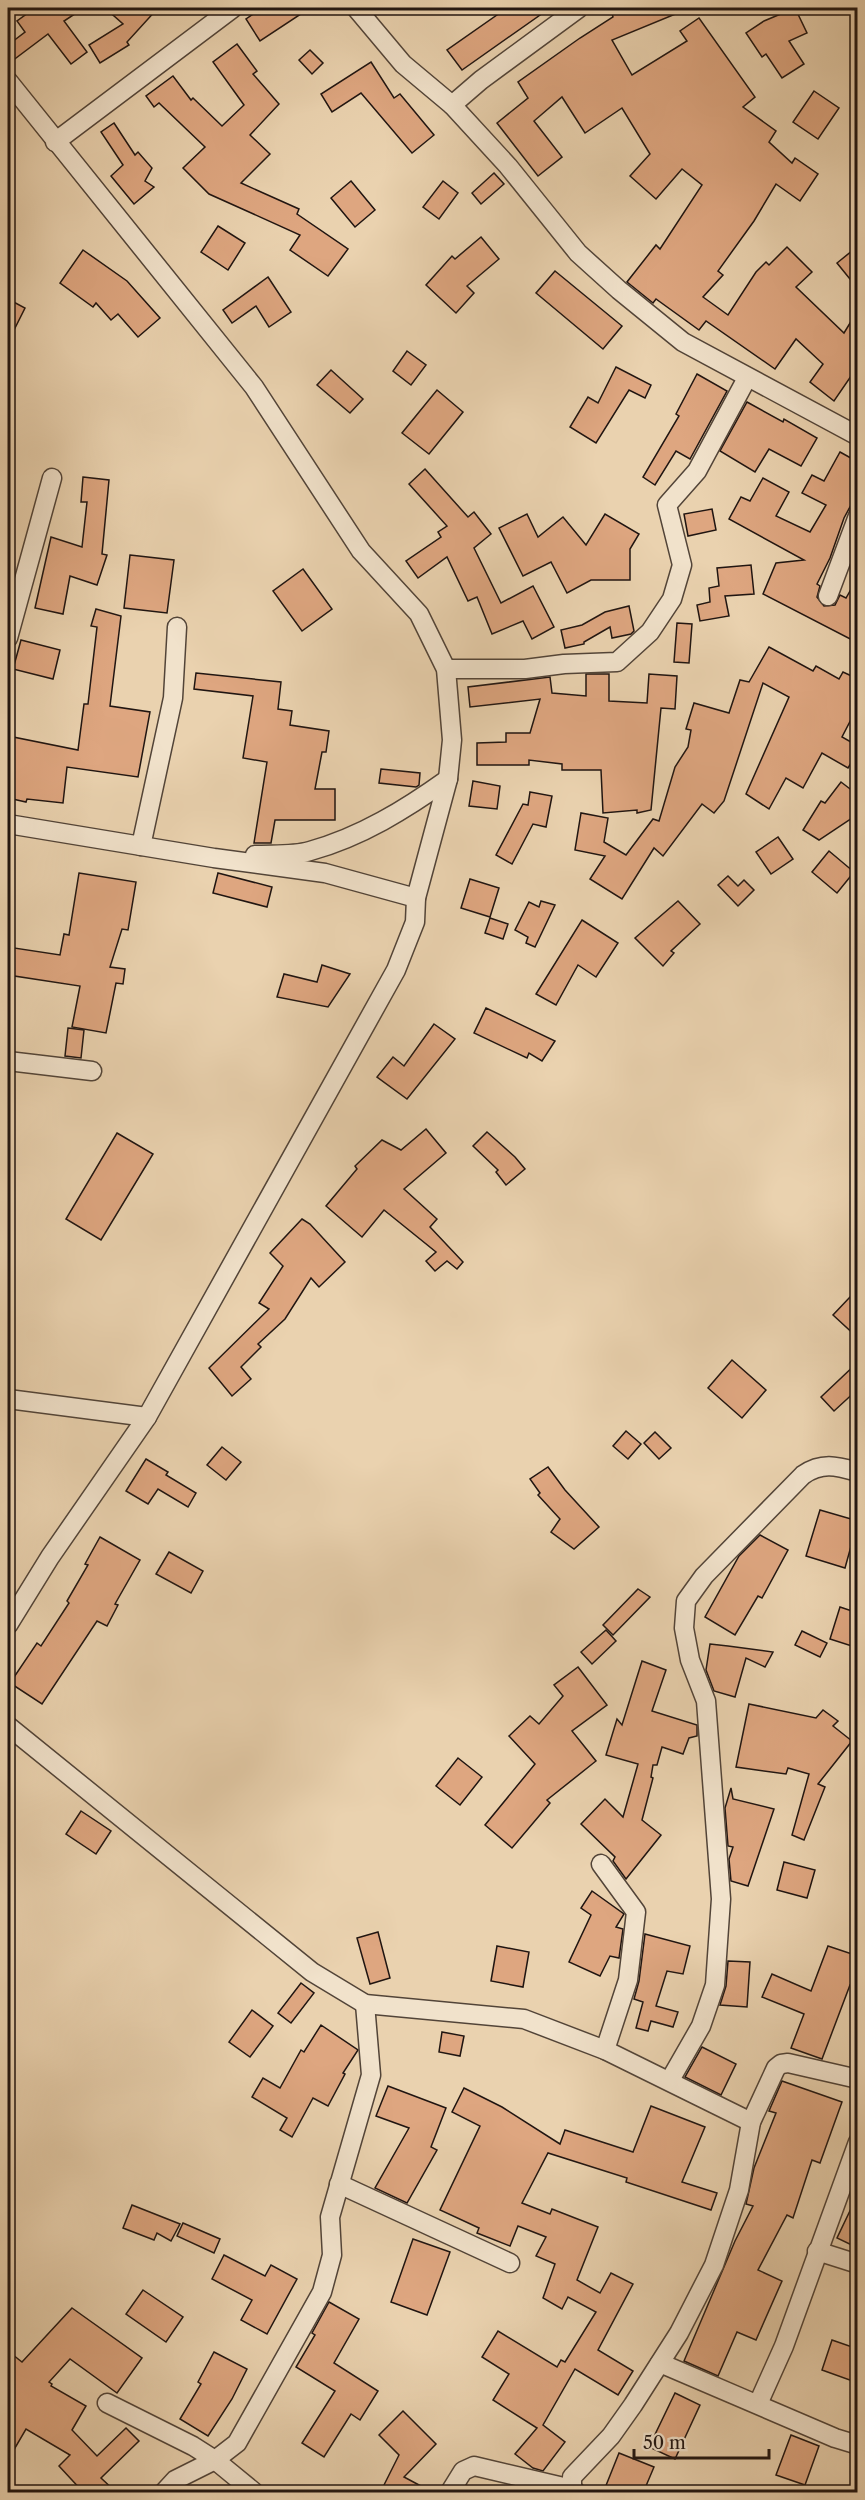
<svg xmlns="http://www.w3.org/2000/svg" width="865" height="2500" viewBox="0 0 865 2500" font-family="'Libre Caslon Text',serif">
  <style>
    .building { fill: #dea680; stroke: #201511; stroke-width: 1.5 }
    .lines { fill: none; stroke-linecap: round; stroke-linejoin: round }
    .minor-casing { stroke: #524438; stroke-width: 21 }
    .minor { stroke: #f1e2cb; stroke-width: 18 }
  </style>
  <rect width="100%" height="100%" fill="#ead2af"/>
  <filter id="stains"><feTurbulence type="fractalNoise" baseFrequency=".00333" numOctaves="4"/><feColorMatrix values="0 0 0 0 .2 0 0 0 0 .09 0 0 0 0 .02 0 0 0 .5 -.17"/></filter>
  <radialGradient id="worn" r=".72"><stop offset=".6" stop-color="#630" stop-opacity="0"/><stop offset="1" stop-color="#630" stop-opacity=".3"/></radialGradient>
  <g class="building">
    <polygon points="35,8 84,8 64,21 87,52 71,64 48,34 8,64 8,45 25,32 17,21"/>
    <polygon points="105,8 142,8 145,10 150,8 158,8 127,42 129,45 100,63 89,45 123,24"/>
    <polygon points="262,8 310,8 260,41 246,19"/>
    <polygon points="507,8 550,8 462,70 447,50"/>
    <polygon points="625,8 690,8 612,40 632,75 687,41 680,31 699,18 755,97 743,107 776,131 769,142 792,163 795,158 818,174 800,201 776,184 754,221 718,271 723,275 703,297 728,315 756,272 766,262 769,265 787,247 812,272 796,287 844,333 858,310 858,366 834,401 810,382 823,364 796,339 775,369 706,321 699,330 656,299 653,303 627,282 656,245 660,249 702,185 682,169 656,199 630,176 650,154 622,108 585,133 562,97 534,121 562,157 538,176 497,123 528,98 518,82 580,38 613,17 612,13"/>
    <polygon points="795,8 807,33 789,41 804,64 782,78 766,54 762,57 746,33 764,21"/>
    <polygon points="237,44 257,71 253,74 279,104 250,135 270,154 241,183 299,209 297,214 348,249 328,276 290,250 300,235 209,194 183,168 205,147 159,103 154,107 146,96 173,76 191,100 193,98 222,126 244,105 213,62"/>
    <polygon points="310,50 323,63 312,74 299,60"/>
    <polygon points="371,62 394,98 400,94 434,135 412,153 361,93 332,112 321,94"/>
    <polygon points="814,91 839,108 818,139 793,122"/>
    <polygon points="114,123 135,155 138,152 152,168 145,181 154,187 134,204 111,176 123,165 101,132"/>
    <polygon points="494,173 504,184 481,204 472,193"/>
    <polygon points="351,181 375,210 355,227 331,198"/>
    <polygon points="443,181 458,193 439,219 423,207"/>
    <polygon points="218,226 245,243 228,270 201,252"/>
    <polygon points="481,237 499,259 467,286 474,293 456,313 426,285 452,256 455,259"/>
    <polygon points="858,246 858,289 837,263"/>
    <polygon points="83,250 127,281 160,318 138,337 118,314 111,320 96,303 93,307 60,283"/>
    <polygon points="555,271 622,326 603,349 536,293"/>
    <polygon points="268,277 291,312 269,327 256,306 232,323 223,310"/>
    <polygon points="8,299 25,308 8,342"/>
    <polygon points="407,351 426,365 411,385 393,371"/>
    <polygon points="616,367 651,385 645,398 629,390 596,443 570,427 588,397 598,403"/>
    <polygon points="331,370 363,399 350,413 317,385"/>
    <polygon points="697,374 727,391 690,459 676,451 655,485 643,477 679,416 676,414"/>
    <polygon points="437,390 463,412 429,454 402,433"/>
    <polygon points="747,402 783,422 784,419 817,438 801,466 769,449 755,472 720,451"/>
    <polygon points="840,452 858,462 858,492 844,518 830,558 817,584 820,586 817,597 824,606 835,605 840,595 846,598 858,577 858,643 763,594 776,563 804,560 729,519 741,497 750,501 763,478 789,492 776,516 810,532 826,505 802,493 812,475 824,481"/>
    <polygon points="425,469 468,517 474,512 491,534 474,548 501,603 533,586 554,627 532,639 523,621 492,634 477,597 468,601 447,557 418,578 406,561 441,537 438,532 447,526 409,484"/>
    <polygon points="83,477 109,480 102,554 107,555 97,585 70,576 63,614 35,608 51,537 82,547 87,502 81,502"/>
    <polygon points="712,509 716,530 688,536 684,514"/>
    <polygon points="527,514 538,537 563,517 586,545 605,514 639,534 630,549 630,580 591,580 567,593 551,562 523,576 499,528"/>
    <polygon points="130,555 174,560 167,613 124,608"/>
    <polygon points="751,565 754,594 725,596 729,616 700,621 697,605 710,602 709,588 719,586 717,568"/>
    <polygon points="303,569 332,609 302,631 273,591"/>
    <polygon points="629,606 634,631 631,634 612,638 610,627 584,642 584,644 565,648 561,630 582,625 605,612"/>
    <polygon points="96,609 121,616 110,706 150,712 138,777 67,767 63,803 27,799 26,802 8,798 8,736 78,750 84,704 88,704 97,627 91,626"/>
    <polygon points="677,623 692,624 689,663 674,662"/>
    <polygon points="21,640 60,650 53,679 13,669"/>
    <polygon points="769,647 813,671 816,666 839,679 843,672 858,679 858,706 842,737 858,746 858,752 848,768 822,753 803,788 786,778 769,809 746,794 789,697 763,683 724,801 714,813 702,804 663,856 654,848 622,899 590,879 605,856 575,850 581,813 608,818 604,842 626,855 653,819 659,821 675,767 688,747 691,730 686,729 694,703 729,713 740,680 749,682"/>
    <polygon points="196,673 281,682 278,709 292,711 290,725 329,731 326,752 322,752 315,789 335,789 335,820 275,820 271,843 254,843 267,762 243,758 253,696 194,689"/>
    <polygon points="586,674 609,674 609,701 647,703 649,674 677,676 675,709 661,708 651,810 637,813 637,810 603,813 601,770 562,770 562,764 529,760 529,765 477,765 477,743 506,742 506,733 530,733 540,699 470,707 468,687 550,677 552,693 586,696"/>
    <polygon points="381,769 420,773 419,785 416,787 379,783"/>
    <polygon points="473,781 500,786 497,809 469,806"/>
    <polygon points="841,782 858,795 858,814 819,840 803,830 821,801 825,803"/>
    <polygon points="530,792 552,796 546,827 533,824 512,864 496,855 523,804 528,805"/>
    <polygon points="778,837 793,859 771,874 756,852"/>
    <polygon points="829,851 854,872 837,893 812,872"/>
    <polygon points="79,873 136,882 128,930 122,929 110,967 125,969 123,984 116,983 106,1033 72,1027 80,986 8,975 8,947 60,955 64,934 69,935"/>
    <polygon points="218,873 272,887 267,907 213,893"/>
    <polygon points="728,876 738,886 744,880 754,890 738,906 718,885"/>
    <polygon points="470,879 499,888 490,917 461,908"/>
    <polygon points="541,901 555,905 535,947 526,943 528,937 515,930 529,902 539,907"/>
    <polygon points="678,901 700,924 671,951 674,953 663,966 635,938"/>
    <polygon points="490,918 508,924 503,939 485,933"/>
    <polygon points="582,920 618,943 596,977 578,965 556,1005 536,994"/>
    <polygon points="322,965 350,974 328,1007 277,997 284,974 317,982"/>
    <polygon points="486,1008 555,1041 542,1061 529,1053 527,1058 474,1033"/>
    <polygon points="434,1024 455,1039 407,1099 377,1077 393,1057 404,1066"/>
    <polygon points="68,1028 84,1030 81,1058 65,1056"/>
    <polygon points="426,1129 446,1153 404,1189 437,1219 430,1227 463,1262 457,1269 447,1261 435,1271 426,1261 436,1252 384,1210 362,1237 326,1206 357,1169 355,1166 382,1140 401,1150"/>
    <polygon points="487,1132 515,1157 525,1169 506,1185 496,1172 498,1170 473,1146"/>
    <polygon points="117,1133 153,1154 101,1240 66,1219"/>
    <polygon points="302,1219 310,1224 345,1262 319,1287 311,1278 285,1319 258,1344 261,1347 241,1367 251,1379 232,1396 209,1368 269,1309 259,1303 283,1266 270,1253"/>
    <polygon points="850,1297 858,1304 858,1338 833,1315"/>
    <polygon points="732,1360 766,1390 742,1418 708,1388"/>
    <polygon points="858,1362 858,1389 834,1411 821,1397"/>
    <polygon points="626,1431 641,1444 628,1459 613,1446"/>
    <polygon points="655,1432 671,1448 659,1459 644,1443"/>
    <polygon points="222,1447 241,1462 226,1480 207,1465"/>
    <polygon points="146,1459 168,1472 166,1475 196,1493 188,1507 158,1489 148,1504 126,1491"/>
    <polygon points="548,1467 565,1490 599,1527 574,1549 551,1532 560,1519 538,1495 540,1493 530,1479"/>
    <polygon points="820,1510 858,1521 845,1568 806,1556"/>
    <polygon points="760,1535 788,1550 762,1598 758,1596 735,1635 705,1617 739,1556"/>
    <polygon points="100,1537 140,1560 115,1604 118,1605 107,1626 97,1621 42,1704 10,1683 37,1643 41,1646 69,1603 67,1601 88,1565 85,1564"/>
    <polygon points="169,1552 203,1571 191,1593 156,1574"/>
    <polygon points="638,1589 650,1597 613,1635 603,1625"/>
    <polygon points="840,1607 858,1613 858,1648 830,1639"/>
    <polygon points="606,1630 616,1641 592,1664 581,1652"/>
    <polygon points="802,1631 827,1643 820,1657 795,1645"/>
    <polygon points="710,1644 728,1646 773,1652 765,1667 746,1658 735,1697 714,1691 706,1670"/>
    <polygon points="642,1661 666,1670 652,1711 697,1725 697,1736 689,1738 683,1754 662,1747 657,1765 653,1765 651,1777 653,1778 642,1820 661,1835 626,1879 613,1861 615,1857 581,1824 605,1799 623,1817 638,1764 606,1755 617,1719 622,1725"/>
    <polygon points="578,1667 607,1705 572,1731 596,1761 547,1800 550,1803 512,1848 485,1825 535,1764 509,1736 530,1716 539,1724 563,1696 554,1685"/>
    <polygon points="749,1704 816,1718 823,1710 838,1721 833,1726 852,1741 818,1784 825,1787 804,1840 792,1835 809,1774 788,1768 786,1774 736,1767"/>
    <polygon points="458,1758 482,1777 460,1805 436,1786"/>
    <polygon points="731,1788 733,1799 774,1809 748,1886 731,1881 729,1859 733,1847 728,1846 725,1808"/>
    <polygon points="81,1811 111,1831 96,1854 66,1834"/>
    <polygon points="784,1862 815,1870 807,1898 777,1890"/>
    <polygon points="592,1891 624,1914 616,1927 623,1929 619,1958 610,1956 600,1976 569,1962 591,1915 581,1908"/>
    <polygon points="378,1932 390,1978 370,1984 357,1938"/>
    <polygon points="645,1934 690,1946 683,1974 667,1971 656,2006 678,2012 673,2027 651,2021 648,2031 636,2028 643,2002 634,1999 639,1981"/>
    <polygon points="497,1946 529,1952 523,1987 491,1981"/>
    <polygon points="828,1946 858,1956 858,1988 850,1985 822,2059 791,2048 804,2014 762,1997 772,1974 811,1991"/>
    <polygon points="728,1961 750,1962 747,2007 720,2005 726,1986"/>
    <polygon points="301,1983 314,1993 291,2023 278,2013"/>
    <polygon points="252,2010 273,2026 250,2057 229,2042"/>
    <polygon points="321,2025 358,2050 343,2073 345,2074 328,2106 313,2098 292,2137 280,2130 287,2118 252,2097 263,2078 280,2088 301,2050 304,2052"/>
    <polygon points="442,2032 464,2036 460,2056 439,2052"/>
    <polygon points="702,2047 736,2064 721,2095 685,2077"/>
    <polygon points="782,2081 842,2102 820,2163 812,2160 793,2218 787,2215 758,2270 782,2281 756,2340 737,2332 718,2376 684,2361 735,2241 753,2206 746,2204 754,2168 776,2113 769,2111"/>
    <polygon points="388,2086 446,2108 431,2147 437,2150 407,2203 375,2188 409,2128 376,2116"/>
    <polygon points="464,2088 502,2107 560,2144 565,2130 633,2152 651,2106 705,2127 682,2182 717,2193 711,2210 626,2182 627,2178 548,2153 522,2203 550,2214 552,2209 598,2227 577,2280 600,2293 611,2273 633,2284 598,2350 633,2371 618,2395 575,2369 543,2425 565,2442 543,2471 533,2468 515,2454 537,2428 493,2400 509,2374 482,2357 498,2331 557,2367 561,2360 565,2362 596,2312 568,2297 562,2309 543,2298 555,2264 536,2256 546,2237 518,2226 510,2246 477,2233 479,2228 440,2210 480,2126 452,2112"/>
    <polygon points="858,2194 858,2248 837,2238"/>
    <polygon points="132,2205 180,2224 171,2241 157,2233 154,2240 123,2228"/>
    <polygon points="183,2223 220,2239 214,2253 177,2236"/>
    <polygon points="413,2239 450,2252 427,2315 391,2302"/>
    <polygon points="224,2255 265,2276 271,2265 297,2279 267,2334 241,2320 252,2300 212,2279"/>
    <polygon points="143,2290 183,2317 166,2342 126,2314"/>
    <polygon points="329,2302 359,2319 334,2363 378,2391 360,2420 351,2414 324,2457 302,2443 335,2391 296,2367 315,2335 312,2333"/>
    <polygon points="72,2308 142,2358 117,2393 70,2359 49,2382 52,2384 51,2386 86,2406 72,2430 97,2456 126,2428 139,2441 101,2478 117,2493 84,2493 59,2466 70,2455 26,2429 8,2460 8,2351 22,2362"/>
    <polygon points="832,2340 858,2349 858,2383 822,2370"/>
    <polygon points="214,2352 247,2369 232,2399 208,2436 180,2419 201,2384 198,2382"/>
    <polygon points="675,2393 700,2405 675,2459 649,2447"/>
    <polygon points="403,2411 436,2444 404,2477 434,2493 380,2493 399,2455 379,2435"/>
    <polygon points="791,2435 819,2446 805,2485 776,2475"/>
    <polygon points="619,2453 654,2467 643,2493 603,2493"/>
  </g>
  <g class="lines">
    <defs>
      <g id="minor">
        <polyline points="356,8 403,64 452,105 481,80 579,8"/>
        <polyline points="8,81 254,387 361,551 419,614 446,669 452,740 448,779 416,898 415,922 396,970 147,1417 50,1557 8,1625"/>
        <polyline points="452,105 508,166 578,253 619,290 683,342 858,436"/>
        <polyline points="55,142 233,8"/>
        <polyline points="828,596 858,516"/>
        <polyline points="8,638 52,478"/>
        <polyline points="446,669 525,669 564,664 617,662 650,632 672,599 682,565 667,505 697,471 747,378"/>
        <polyline points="8,824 214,858 325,873 416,898"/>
        <polyline points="141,846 173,698 177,627"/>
        <path d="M 255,855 C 272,854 293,856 310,851 C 361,837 406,809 448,779"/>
        <polyline points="8,1061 92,1071"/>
        <polyline points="8,1399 147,1417"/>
        <polyline points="8,1726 312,1972 365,2004 524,2019 605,2050 751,2122"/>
        <polyline points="601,1864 636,1912 628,1980 605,2050"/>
        <path d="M 670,2080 L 701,2026 L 715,1985 L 721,1899 L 706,1701 L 690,1660 L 684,1628 L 686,1601 L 704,1576 L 803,1475 C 822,1462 836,1466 858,1472"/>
        <polyline points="339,2184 510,2263"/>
        <polyline points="817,2251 858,2264"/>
        <polyline points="660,2363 835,2438 858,2445"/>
        <polyline points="107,2403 193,2446 215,2460 254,2492"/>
        <polyline points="758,2404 784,2346 858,2142"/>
        <polyline points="164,2492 175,2480 215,2460 237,2443 322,2292 332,2255 330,2217 371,2075 365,2004"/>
        <polyline points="450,2492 463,2471 474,2466 572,2489 576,2492"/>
        <polyline points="567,2492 572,2489 572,2477 611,2436 633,2405 679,2333 714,2265 739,2190 751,2122 776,2068 781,2064 788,2063 858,2079"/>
      </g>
    </defs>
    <use href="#minor" class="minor-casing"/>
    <use href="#minor" class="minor"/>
  </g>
  <rect width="865" height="2500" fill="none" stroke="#ead2af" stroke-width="30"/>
  <rect x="9" y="9" width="847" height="2482" fill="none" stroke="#201511" stroke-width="3"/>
  <rect x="15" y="15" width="835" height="2470" fill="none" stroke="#201511" stroke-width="1.5"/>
  <path d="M634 2449v9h135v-9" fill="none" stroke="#201511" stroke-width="3"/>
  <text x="643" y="2449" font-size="18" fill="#201511" stroke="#f1e2cb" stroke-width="4.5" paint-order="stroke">50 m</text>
  <rect width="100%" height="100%" filter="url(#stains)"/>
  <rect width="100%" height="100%" fill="url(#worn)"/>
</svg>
